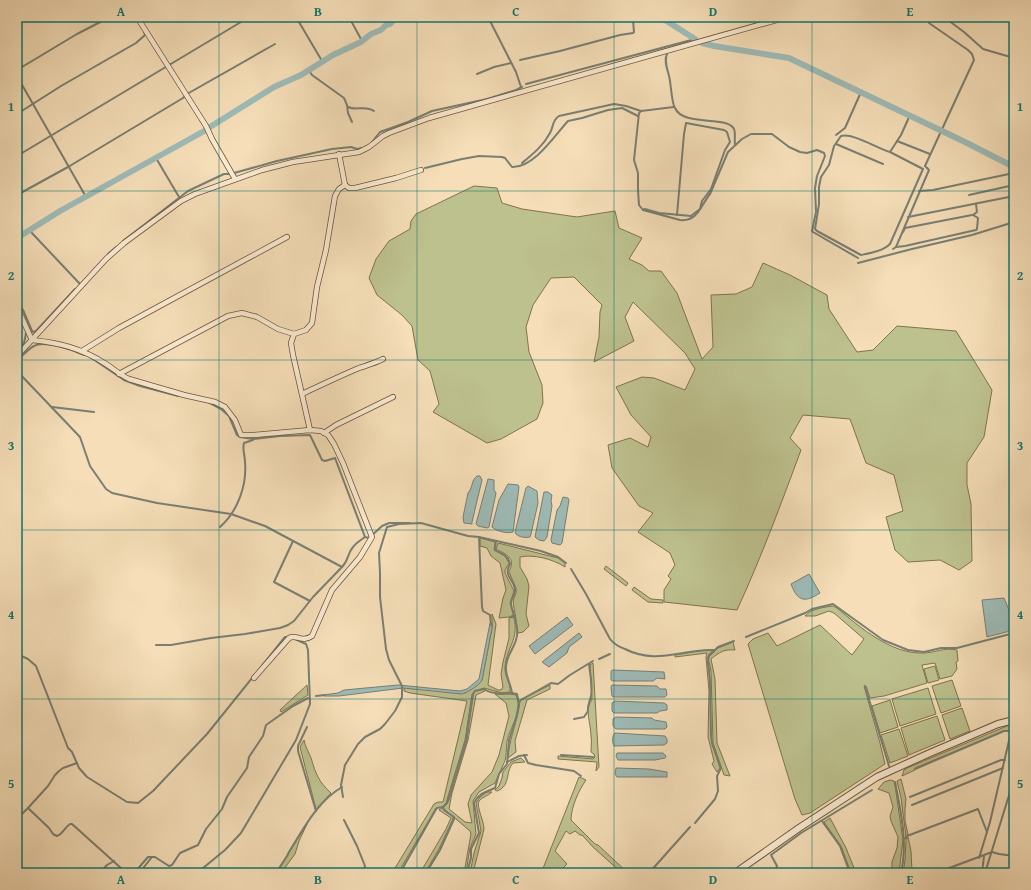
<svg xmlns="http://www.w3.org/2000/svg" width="1031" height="890" viewBox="0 0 1031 890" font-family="'Gentium Book Plus',serif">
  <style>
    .green { fill: #bdc18e; stroke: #80734e }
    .water { fill: #9ebbb7; stroke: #797f73 }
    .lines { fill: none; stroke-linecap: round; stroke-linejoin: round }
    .stream { stroke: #797f73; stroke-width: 2 }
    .canal { stroke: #9ebbb7; stroke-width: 6 }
    .minor-casing { stroke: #6f5338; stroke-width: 6 }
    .tertiary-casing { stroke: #6f5338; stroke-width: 8 }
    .minor { stroke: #f8ead1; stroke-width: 4.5 }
    .tertiary { stroke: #f8ead1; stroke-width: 6 }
    .grid { fill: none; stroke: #0f766e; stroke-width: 1; stroke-opacity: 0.55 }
    .neatline { fill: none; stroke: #0f766e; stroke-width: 1.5 }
    .grid-label { font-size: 13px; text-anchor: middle; font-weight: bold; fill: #0f766e }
  </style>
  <rect width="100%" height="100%" fill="#f5deb8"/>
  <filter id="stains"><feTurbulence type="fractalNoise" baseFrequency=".005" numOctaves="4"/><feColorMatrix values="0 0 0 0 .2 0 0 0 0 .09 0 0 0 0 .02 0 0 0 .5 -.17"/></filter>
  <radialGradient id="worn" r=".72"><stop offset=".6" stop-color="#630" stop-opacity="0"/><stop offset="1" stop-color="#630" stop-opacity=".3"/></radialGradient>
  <g class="green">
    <path d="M 474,186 L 497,188 L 502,203 L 522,209 L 577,217 L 615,211 L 619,228 L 642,238 L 629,259 L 642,265 L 649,271 L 661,271 L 677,293 L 702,359 L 713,347 L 711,295 L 736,294 L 752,287 L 763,263 L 790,275 L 827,295 L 829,309 L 857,352 L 873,350 L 897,326 L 956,331 L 992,390 L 984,437 L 967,463 L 967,485 L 971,504 L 972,561 L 959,570 L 940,560 L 908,562 L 895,550 L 886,517 L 903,511 L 894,475 L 866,463 L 850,419 L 803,415 L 790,438 L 801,450 C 781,504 761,558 737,610 L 664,602 L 664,590 L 671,579 L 668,576 L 675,565 L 670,553 L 638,532 L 653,513 L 639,506 L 612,468 L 608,445 L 630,438 L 648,447 L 651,437 L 631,415 L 616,387 L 642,377 L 654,378 L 685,390 L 695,369 L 685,353 L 633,302 L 625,317 L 634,341 L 594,362 L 599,337 L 600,312 L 602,305 L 574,277 L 551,278 L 533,305 L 526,327 L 529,352 L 542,385 L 543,403 L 537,419 L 501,439 L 487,443 L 433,412 L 439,404 L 430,371 L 418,360 L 412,326 L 402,315 L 377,295 L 369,278 L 376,259 L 389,241 L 410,229 L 411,221 L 416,214 Z"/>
    <polygon points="480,538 495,542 494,550 505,556 509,563 505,570 505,573 514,591 510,603 514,615 509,617 499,618 503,598 506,590 500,563 491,556 487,548 480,546"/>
    <path d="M 498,543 L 558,558 L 565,563 L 565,567 C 553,559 533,554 520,557 L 520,567 L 527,579 L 529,586 L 526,614 L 529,626 L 523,632 L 518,633 L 513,601 L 516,593 L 516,588 L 509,572 C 509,570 511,568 511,566 C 514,556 501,552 496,549 Z"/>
    <polygon points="606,566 628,583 626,586 604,569"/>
    <polygon points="634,587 651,599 663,600 663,603 648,602 632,590"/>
    <path d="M 833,606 L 837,608 C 861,628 891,654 923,653 C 936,653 943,647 957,650 L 958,661 L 956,662 L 957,669 L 952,676 L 940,679 L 935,663 L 922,665 L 927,683 L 884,696 L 870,698 L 866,686 L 864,686 L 880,743 L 885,764 L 810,813 L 802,815 L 795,799 L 748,644 L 753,639 L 768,633 L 777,646 L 820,625 L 852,655 L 864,639 L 834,613 L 829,611 L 815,616 L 805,616 C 810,609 825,607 833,606 Z"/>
    <path d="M 492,614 L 496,624 L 488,685 L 498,690 L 501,690 L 503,687 L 501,674 L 503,662 L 509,638 L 509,618 L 514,617 C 519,641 507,646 505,667 C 504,676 511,683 510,692 L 502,693 L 484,688 L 475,691 L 472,694 L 465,740 L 446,803 L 442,807 L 436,808 L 398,873 L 392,873 L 434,804 L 438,802 L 443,802 L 467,701 L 410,693 L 404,691 L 404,688 L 429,690 L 455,693 L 465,693 L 482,680 L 492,628 Z"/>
    <path d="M 733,642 L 735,650 C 724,649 720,652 711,659 L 715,679 L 717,743 L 730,776 L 724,775 L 713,743 L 711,671 L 708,658 L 718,648 Z"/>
    <polygon points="704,650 713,650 707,658 710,680 711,736 712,744 720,768 717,772 712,764 714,761 708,737 709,691 706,657 707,653 675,657 675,655"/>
    <path d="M 593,663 L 599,767 L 596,771 L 597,762 L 558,759 L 558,756 L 593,759 L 595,757 L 594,754 L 591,752 C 591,747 592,741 591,736 C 591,723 584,710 592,699 L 590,665 Z"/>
    <polygon points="935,666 939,680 928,683 924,669"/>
    <polygon points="952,680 961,706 941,713 932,686"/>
    <polygon points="307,685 308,695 281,712 280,710"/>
    <path d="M 550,685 L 550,689 L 527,700 L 515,741 L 516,752 L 508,758 C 509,738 518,721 520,701 L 532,694 Z"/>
    <polygon points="928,688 936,714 900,726 892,699"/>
    <path d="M 484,689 L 485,691 L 476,695 L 468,740 L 452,793 L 449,809 L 465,822 L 472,823 L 468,804 L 471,795 L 492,772 L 499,755 L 509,716 L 506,703 L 495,694 C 502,695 509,693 516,695 C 523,711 510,727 507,741 C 506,748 507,757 504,763 C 501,770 498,776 495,783 L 479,792 L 473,801 L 476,834 L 470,848 L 466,873 L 464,873 L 471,834 L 470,831 L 443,808 L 447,804 L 449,800 L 467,740 L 473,695 L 475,691 Z"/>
    <polygon points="890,700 898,727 880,733 872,706"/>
    <polygon points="962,708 970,731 950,739 942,715"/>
    <polygon points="937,716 945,740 909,755 901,728"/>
    <polygon points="1014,723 1013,731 1004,731 915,768 915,770 902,776 904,770 907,768"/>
    <polygon points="899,729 908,756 890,763 881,735"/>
    <path d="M 304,740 C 305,747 309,752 311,758 C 316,774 318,781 331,793 L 316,809 L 300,747 Z"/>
    <path d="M 521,758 L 525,762 L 513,763 C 505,772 511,786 497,791 L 495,790 L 499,786 L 502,778 L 503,772 L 511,762 Z"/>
    <path d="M 579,777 L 586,780 C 579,790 571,807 571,820 L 595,844 L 598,845 L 628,873 L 622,873 L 594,848 L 582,835 L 580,835 L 575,831 L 570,834 L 566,831 L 555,851 L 567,864 L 558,873 L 546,873 L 542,871 Z"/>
    <polygon points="901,779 906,799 905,809 905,821 908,834 906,837 901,798 897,781"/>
    <polygon points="890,780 894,781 895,785 903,840 899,873 892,873 892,862 897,848 898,837 891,821 890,816 893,807 889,793 878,789 884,782"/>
    <path d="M 487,792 L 492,792 C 488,796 482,797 479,801 C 476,806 484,821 484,829 L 473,873 L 470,873 L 474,853 L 481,831 L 476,803 L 480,797 Z"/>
    <polygon points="442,808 453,817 453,819 439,849 425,873 420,873 446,829 451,818 439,810"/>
    <polygon points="830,818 846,848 856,873 851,873 841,846 824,822"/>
    <polygon points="307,824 299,841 295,854 281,873 276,873"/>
    <polygon points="908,837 911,851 912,871 909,873 903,873 905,860 906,840"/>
  </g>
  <g class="water">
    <path d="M 477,476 L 480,476 L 482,480 L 472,522 L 472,524 L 464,523 L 463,517 L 468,493 C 473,488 471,480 477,476 Z"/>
    <polygon points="488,479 494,480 494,490 496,493 489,527 487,528 478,526 476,524"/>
    <path d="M 508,484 L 518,485 L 519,487 L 513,532 C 507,534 496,531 492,527 L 499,500 Z"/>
    <path d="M 528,486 L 537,491 L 538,503 L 531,534 L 530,537 C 525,538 519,537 516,534 L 515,532 L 526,488 Z"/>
    <polygon points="544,492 548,492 552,495 551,501 552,506 547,537 544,541 539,540 535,537"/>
    <polygon points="563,497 568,498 569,500 562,543 560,545 552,543 551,540 557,510 560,506"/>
    <path d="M 809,574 L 820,593 C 806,602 798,603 791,584 Z"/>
    <polygon points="1004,598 1014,622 1014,630 987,637 982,600"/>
    <polygon points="567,617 573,625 535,654 529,646"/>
    <path d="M 490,623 L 492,623 L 492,628 L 482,680 C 479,686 468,692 462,694 L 403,688 L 339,696 L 324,696 L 323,695 L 338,693 L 344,690 L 398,685 L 460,691 L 467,689 L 479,679 Z"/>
    <polygon points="579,633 582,637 569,647 567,653 549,667 542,662"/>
    <polygon points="613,670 664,672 665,679 657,678 653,681 613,681 611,680 611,671"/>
    <polygon points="612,685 657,686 660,689 666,689 667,695 665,697 614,697 612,696 611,687"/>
    <polygon points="615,701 664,703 667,705 667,710 660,711 657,713 614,713 612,711 612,703"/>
    <polygon points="616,717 652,718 654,720 666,722 667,727 665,729 616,729 613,726 613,719"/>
    <path d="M 615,733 L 665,736 L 667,739 L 667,743 L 664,745 L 614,746 C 612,742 612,736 615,733 Z"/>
    <polygon points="617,753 663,753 666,756 665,758 655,760 618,760 616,756"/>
    <polygon points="616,768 649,769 667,772 667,777 617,777 615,774"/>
  </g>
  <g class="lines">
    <g class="stream">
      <polyline points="296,17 322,61"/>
      <polyline points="349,17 362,41"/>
      <polyline points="488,17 516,72 521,87"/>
      <polyline points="944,17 964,32 983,49 1014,58"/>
      <path d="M 667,54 C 663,62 669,72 670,81 C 671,87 672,104 675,108 C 683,127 727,115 734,129 C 736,134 734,140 735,145"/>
      <polyline points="520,60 560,51 620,35 633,33 634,32 633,20 635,17"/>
      <polyline points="308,69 312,75 344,98 347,105 348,113 352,122"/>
      <polyline points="17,70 77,34 110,17"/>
      <polyline points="477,74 494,67 511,63"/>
      <polyline points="17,76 86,197"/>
      <polyline points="526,84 695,39"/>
      <path d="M 348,107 C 356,111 366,105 374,111"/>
      <path d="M 674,107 L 641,111 L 639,113 L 634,160 L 638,173 L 638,190 L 639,205 L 643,210 L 680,220 C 698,222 701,205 710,194 L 728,152 L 742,139 L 751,134 L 772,134 L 789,147 L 800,152 L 807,153 L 817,150 L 824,153 L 825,156 L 817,176 L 815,188 L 816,212 L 812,231 L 813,232 L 858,258"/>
      <polyline points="17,114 61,86 136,43 145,35 144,31"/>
      <polyline points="836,135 845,128 861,92"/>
      <polyline points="897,141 930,154"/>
      <polyline points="372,142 380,132 408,122 432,111 487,99 516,90 522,87"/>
      <polyline points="836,144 883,164"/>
      <path d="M 890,152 C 876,148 854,133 841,136 L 834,146 L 829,165 L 821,177 L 819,187 L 819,204 L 815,229 L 817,231 L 861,255 C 871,253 883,251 890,244 L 923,169 L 890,152 L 901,135 L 910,115"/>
      <polyline points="17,156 246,19 245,17"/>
      <polyline points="156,158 179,197"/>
      <path d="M 522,163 C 533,154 543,146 550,133 C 554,126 552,120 559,116 L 614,104 L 626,106 L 641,111"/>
      <path d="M 425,168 L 462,159 L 479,156 L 502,157 L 505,158 L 512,167 C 534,168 555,135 568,121 L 582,118 L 608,110 L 622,108 L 638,116"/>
      <polyline points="234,173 277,161 332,149 351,147 357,149 362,148"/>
      <polyline points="919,191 933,190 1009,174"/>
      <polyline points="17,195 68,167 183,98 187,94 275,44"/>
      <polyline points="969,195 1014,185"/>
      <polyline points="1009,206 1014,205"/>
      <polyline points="643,210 645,209 659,213 691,216"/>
      <polyline points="677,215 684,134 686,123 724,130 727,132 730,142 725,150 711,189 702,201 700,209 691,216"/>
      <polyline points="908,217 1014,196"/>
      <polyline points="30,231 80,284"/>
      <polyline points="903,232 905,228 972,215"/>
      <polyline points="123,241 188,191 224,174 229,174"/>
      <polyline points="896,247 905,246 976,230 977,229 978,218 973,215 977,212 976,204"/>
      <polyline points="893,249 896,247 929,170 925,166 974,60 972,54 968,50 929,23"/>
      <polyline points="108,254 116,247"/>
      <polyline points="858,263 912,249 972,235 1014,222"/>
      <polyline points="17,301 23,310 32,331"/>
      <polyline points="31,331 33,332 36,331 75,289"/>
      <path d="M 17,352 C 25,343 24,344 26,333"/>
      <polyline points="90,357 124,380 140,386 178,396"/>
      <path d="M 17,361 C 22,356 28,349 34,346 C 44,340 73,350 84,355"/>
      <path d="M 17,371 L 80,437 L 90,466 L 106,489 L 112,493 L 157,503 L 231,514 L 265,526 L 342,567 C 349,560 347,554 353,547 C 356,543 361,540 365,537 L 369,538 L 382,526 L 389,523 L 410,523"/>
      <polyline points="208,402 221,409 229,416 237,435 240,437 253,439 280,436 310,435 322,460 325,461 335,458 365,537"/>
      <polyline points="52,407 94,412"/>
      <path d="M 220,527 C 238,511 247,485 245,462 C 245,455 242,449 244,443 L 253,440"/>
      <polyline points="479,537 482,607 483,611 490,615 491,625"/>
      <polyline points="293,541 274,582 310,601"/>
      <path d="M 571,569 L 586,594 L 610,639 C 614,644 619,647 625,649 C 656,665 682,649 715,650 L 718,647 L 734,641"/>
      <polyline points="510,617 515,616"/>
      <polyline points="746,637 805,613 812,609 833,604 883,640 908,650 924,652 941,648 957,648 1014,633"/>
      <polyline points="156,645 171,645 211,638 245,634 280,628 288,625 294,621 313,597 342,567"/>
      <polyline points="17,654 28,659 36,666 68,748 72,752 79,768 87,777 127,802 138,803 153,791 207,734 285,637 289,637"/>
      <polyline points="599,659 610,654"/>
      <polyline points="865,686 889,766"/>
      <polyline points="316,696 325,695"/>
      <polyline points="519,701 551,683 558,684 570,675 593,661"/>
      <path d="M 574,719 L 584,717 L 588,711 C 587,705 590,702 591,696 C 593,686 590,674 589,664"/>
      <polyline points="307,727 298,746 298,751 316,811"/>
      <polyline points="524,755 528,763 536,765 574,771 581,776"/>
      <polyline points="561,755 593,757"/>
      <polyline points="507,762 519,756 527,755"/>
      <polyline points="915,769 1004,731 1014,731"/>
      <path d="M 895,782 C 901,812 908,843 901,873"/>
      <polyline points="343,797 341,785 345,765 358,744 365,737 380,729 385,724 395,711 402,697 402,686 389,660 386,649 380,597 380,573 379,553 387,527 399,524 421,523 468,536 479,537 541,551 558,557 566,563"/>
      <polyline points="910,797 1001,760 1005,760"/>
      <polyline points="912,805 1003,768"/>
      <polyline points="28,808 48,786 55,775 59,771 63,768 77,763"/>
      <path d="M 17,819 L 28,808 L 49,828 L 53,834 L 57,836 C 63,834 65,827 70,824 L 72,824 L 122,869 L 128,873"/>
      <polyline points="344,820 357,846 365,866 362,873"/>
      <polyline points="822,821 840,846 850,873"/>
      <polyline points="695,823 715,799 718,791 717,776 721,768 712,743 711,735 710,680 708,661 709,655 715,650"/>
      <polyline points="904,839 906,838 907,836 978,809 987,832"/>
      <polyline points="979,858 990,822 1011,732"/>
      <polyline points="100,873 107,865 114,861"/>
      <polyline points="132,873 135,872 148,857 155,857 169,866 172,865 180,853 198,845 206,829 222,809 227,797 247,768 249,757 263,736 266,725 293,706 308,698"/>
      <polyline points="143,873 144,867 152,857"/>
      <polyline points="197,873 225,850 241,833 296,740 310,704 308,650 306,644 295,639"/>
      <path d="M 276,873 L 287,856 L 289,852 C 304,828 317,802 342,787"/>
      <path d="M 400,873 L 435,811 L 437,808 L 443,807 L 447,803 L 466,740 L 473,694 L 475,691 L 484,689 C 491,694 502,694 511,693"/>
      <polyline points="426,873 440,850 454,819 454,817 444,810 443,807"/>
      <path d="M 467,873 L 471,858 L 471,849 L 479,833 L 474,803 C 479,793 486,792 495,788 L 499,774 L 507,764 L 509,740 L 516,719 L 519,704 L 517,694 L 512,693 C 511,684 505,676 506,666 C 507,655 513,650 516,640 C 520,628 513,616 511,604 C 510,599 516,595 515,589 C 513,578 503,576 510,564 C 508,555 502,554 495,550 L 496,541"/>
      <polyline points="649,873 690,827"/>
      <polyline points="775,873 775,872 777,866 771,855 801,833 872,790"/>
      <polyline points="936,873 992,852 999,854 1014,856"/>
      <polyline points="982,873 984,856"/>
      <polyline points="985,873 1014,779"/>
    </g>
    <g class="canal">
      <polyline points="654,17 665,20 695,39"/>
      <polyline points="702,43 714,46 789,58 965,142 1014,167"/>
      <polyline points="210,127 274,87 301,75 333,55 361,42 371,34 381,30 386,25 390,24 397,17"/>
      <polyline points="17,238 60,211 206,130"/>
    </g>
    <defs>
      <g id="minor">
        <polyline points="28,17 48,19 84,17"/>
        <polyline points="137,17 206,126 212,139 235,179"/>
        <polyline points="339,154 345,185 349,188 355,188 396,178 421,170"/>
        <path d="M 17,307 L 32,340 C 60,343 81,348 106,364 C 114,369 120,375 129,379 L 184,395 L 215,402 L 225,407 L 235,420 L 241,435 L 253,435 L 310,430 L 321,431 L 328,435 L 334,444 L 343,463 L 372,537 L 360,557 L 332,590 L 312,636 C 302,643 297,634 289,638 L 254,678"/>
        <polyline points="294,334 291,343 293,355 310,430"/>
        <polyline points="82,351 119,328 287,237"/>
        <polyline points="17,356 106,259 124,243 181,201 195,194 262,170 293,162 359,152 369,147 383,136 389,133 429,118 787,17"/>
        <polyline points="119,374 228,316 242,313 257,317 278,329 294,334 306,330 312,323 317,287 326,250 335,196 339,189 345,185"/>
        <path d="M 302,394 C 321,385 340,376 359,368 C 368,365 375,363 383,359"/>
        <polyline points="324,433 336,425 393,397"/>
      </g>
      <polyline id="tertiary" points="735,873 799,828 877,777 930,753 998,724 1014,720"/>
    </defs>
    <use href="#minor" class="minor-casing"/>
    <use href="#tertiary" class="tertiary-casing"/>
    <use href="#minor" class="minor"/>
    <use href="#tertiary" class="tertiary"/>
  </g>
  <path class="grid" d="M 219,17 L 219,873M 417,17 L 417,873M 614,17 L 614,873M 812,17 L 812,873M 17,191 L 1014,191M 17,360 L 1014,360M 17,530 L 1014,530M 17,699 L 1014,699"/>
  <rect width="1031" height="890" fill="none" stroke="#f5deb8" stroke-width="44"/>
  <rect x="22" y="22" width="987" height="846" class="neatline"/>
  <g class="grid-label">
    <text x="121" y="16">A</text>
    <text x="318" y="16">B</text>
    <text x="516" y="16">C</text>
    <text x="713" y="16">D</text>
    <text x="910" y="16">E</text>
    <text x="11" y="111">1</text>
    <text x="1020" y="111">1</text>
    <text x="11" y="280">2</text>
    <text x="1020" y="280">2</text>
    <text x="11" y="450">3</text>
    <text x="1020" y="450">3</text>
    <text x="11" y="619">4</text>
    <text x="1020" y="619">4</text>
    <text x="11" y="788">5</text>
    <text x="1020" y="788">5</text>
    <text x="121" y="884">A</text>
    <text x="318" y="884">B</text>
    <text x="516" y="884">C</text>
    <text x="713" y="884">D</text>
    <text x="910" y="884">E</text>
  </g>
  <rect width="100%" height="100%" filter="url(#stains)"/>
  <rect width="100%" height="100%" fill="url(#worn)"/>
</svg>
